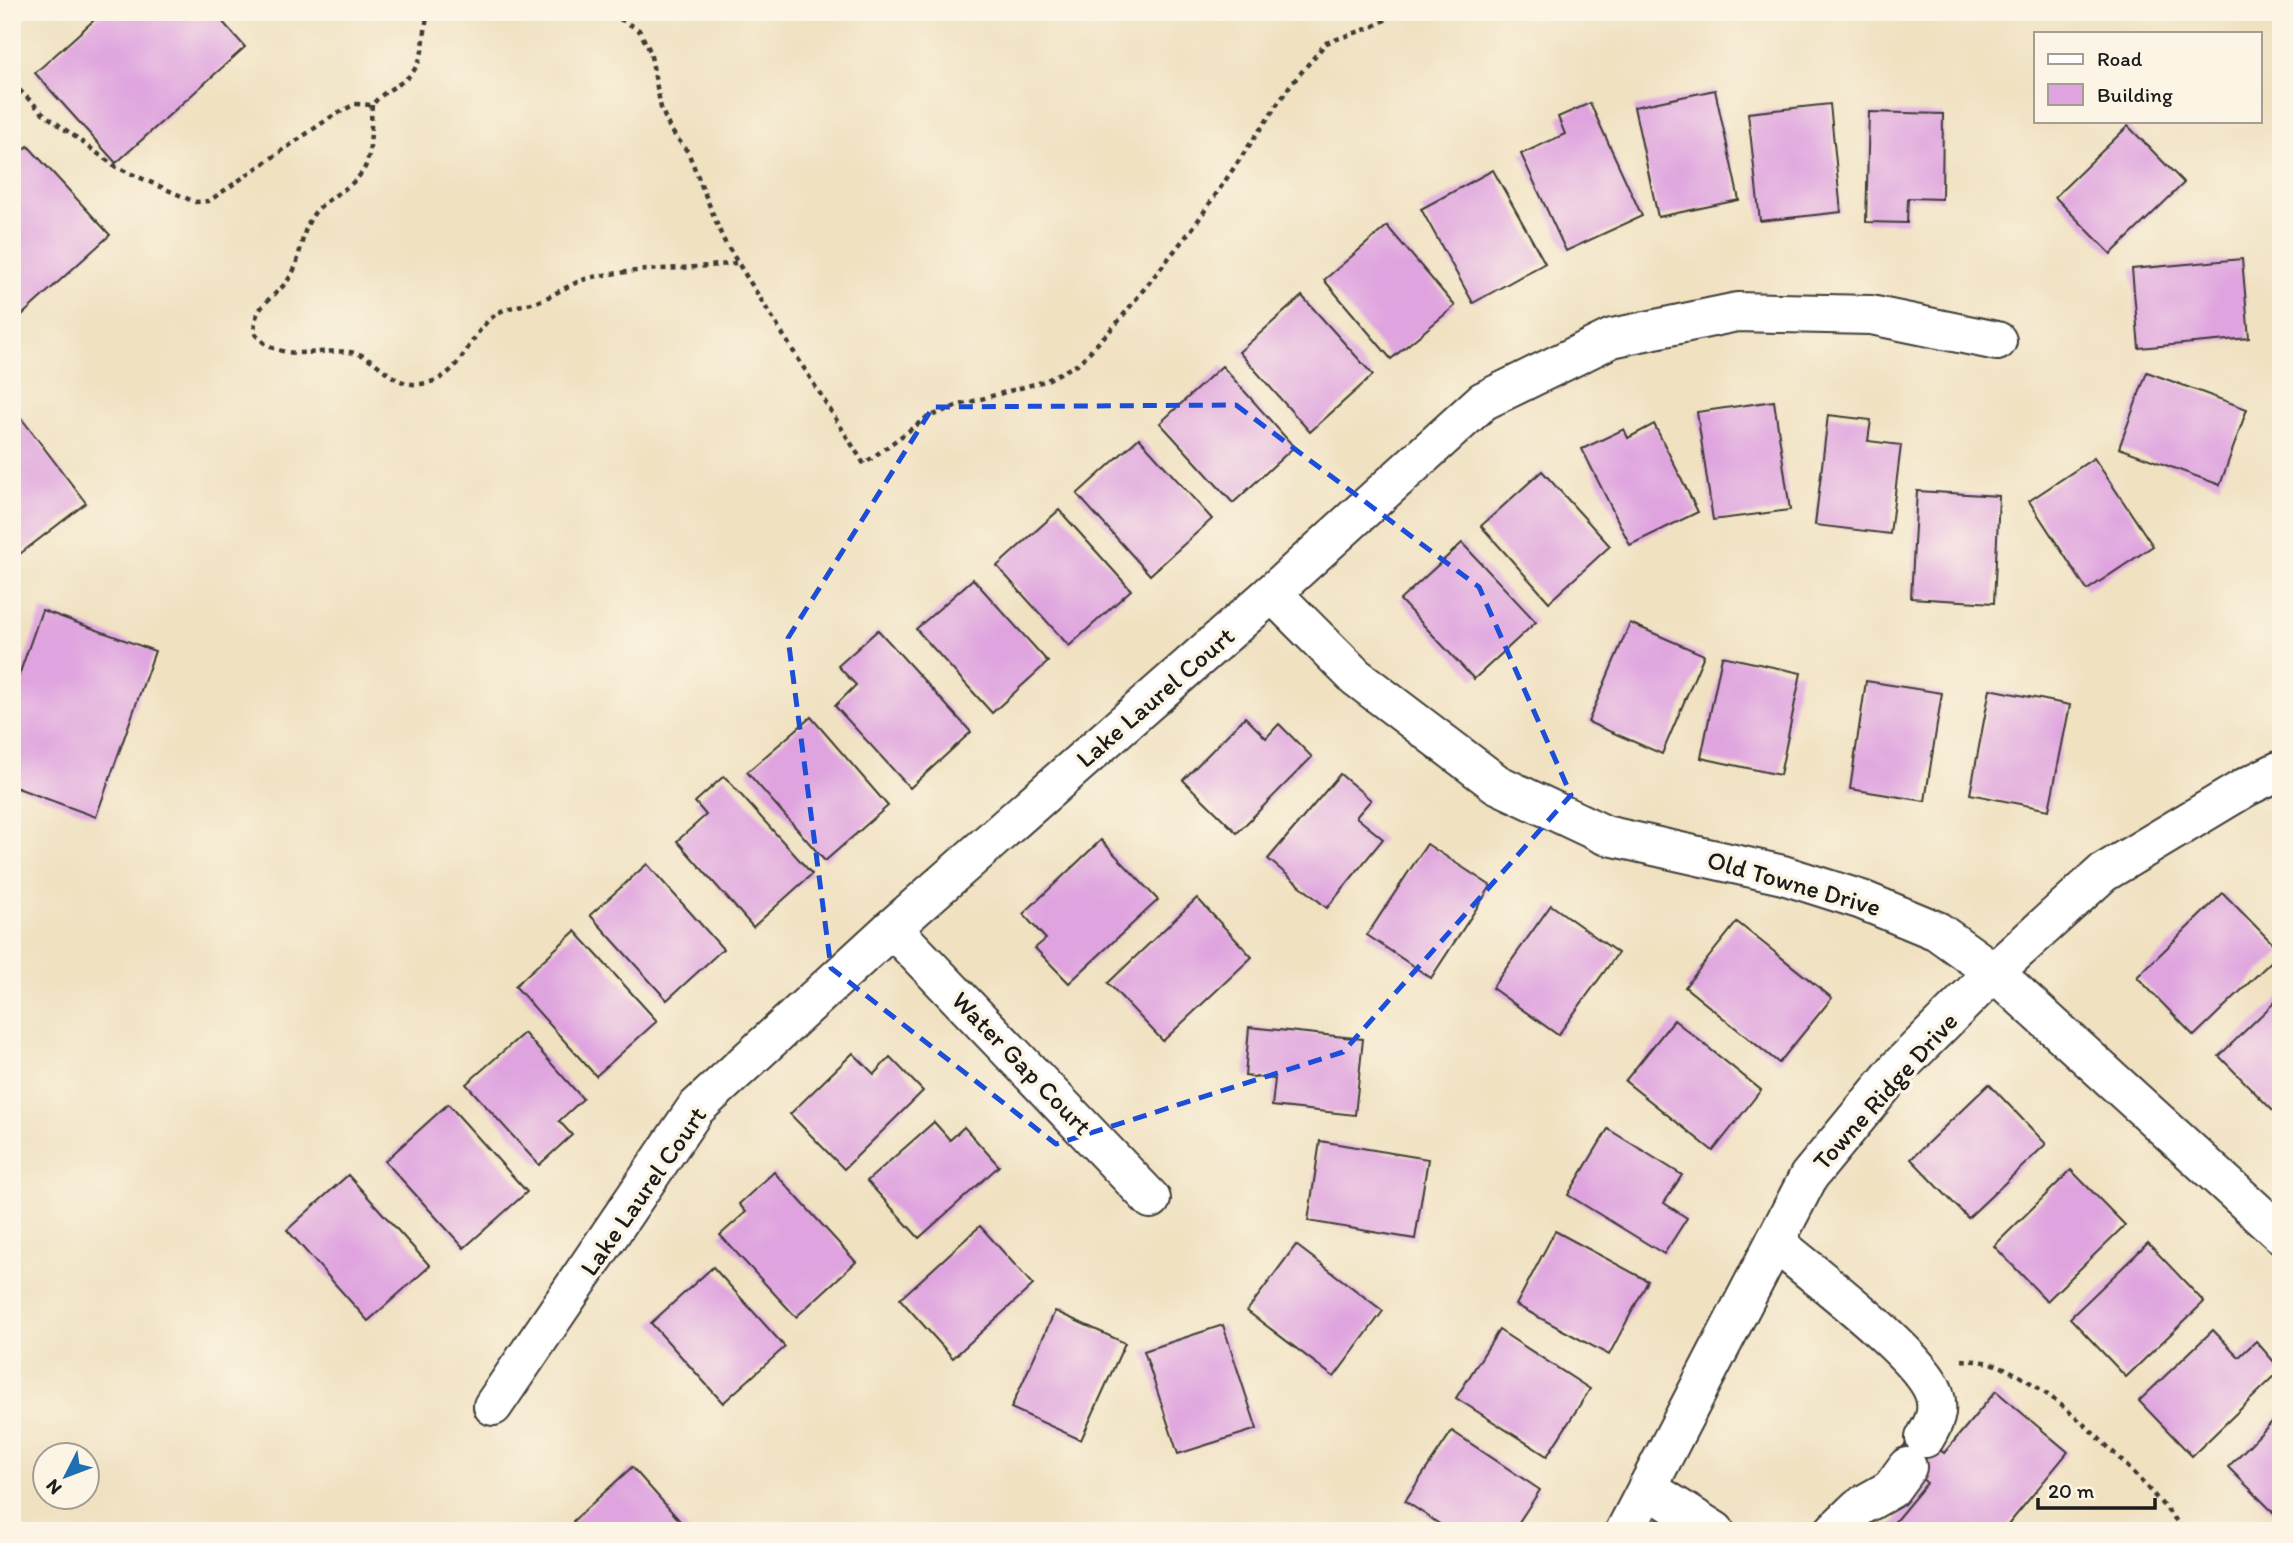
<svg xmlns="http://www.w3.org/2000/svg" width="2293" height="1543" viewBox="0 0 2293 1543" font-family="Itim,sans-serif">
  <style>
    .building { fill: #dfa4df }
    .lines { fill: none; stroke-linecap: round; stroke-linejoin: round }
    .minor-casing { stroke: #3c3a35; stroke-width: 42 }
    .path { stroke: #3c3a35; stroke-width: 4.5; stroke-dasharray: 5 5; stroke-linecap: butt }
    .minor { stroke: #fff; stroke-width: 38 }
    .marked { fill: none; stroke: #1d4ed8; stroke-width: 5; stroke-dasharray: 14 9; stroke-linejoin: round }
    .labels { text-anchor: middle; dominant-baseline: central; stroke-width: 7; stroke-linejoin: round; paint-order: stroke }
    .street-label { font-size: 26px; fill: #1c1c1c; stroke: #fcf5e5 }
  </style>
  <rect width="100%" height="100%" fill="#fcf5e5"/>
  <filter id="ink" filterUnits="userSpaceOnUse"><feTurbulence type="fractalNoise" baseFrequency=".0143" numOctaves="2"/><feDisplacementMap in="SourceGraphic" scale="14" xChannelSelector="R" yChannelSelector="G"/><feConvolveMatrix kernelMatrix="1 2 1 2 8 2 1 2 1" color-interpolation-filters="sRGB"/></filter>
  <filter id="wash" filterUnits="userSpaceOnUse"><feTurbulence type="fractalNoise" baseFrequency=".00686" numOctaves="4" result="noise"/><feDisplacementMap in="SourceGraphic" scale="28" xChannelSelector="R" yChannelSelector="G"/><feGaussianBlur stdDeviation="1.57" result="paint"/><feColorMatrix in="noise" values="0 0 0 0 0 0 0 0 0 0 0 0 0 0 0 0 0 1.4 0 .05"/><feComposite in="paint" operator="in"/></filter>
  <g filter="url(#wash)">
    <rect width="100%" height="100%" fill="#f0e1c1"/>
    <g id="blocks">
      <g class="building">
        <polygon points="103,12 214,12 245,47 116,163 35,73"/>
        <polygon points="1715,90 1739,200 1658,217 1634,107"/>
        <polygon points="1590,103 1642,216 1566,251 1521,154 1565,134 1558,117"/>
        <polygon points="1830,104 1841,212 1760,221 1748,113"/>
        <polygon points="1869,112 1943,114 1942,199 1908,198 1907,223 1866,222"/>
        <polygon points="2128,126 2184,183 2111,254 2055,197"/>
        <polygon points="28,146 110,235 12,324 12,160"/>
        <polygon points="1493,170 1545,263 1473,303 1421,209"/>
        <polygon points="1387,226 1455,306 1391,359 1324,280"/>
        <polygon points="2242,259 2249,338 2139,348 2132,269"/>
        <polygon points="1302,296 1373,375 1310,432 1239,352"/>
        <polygon points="1222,366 1294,447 1233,503 1160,423"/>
        <polygon points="2147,372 2247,409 2220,485 2119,448"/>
        <polygon points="1774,401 1790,510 1713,520 1697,412"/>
        <polygon points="12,406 86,503 12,560"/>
        <polygon points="1828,415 1871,420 1868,441 1901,445 1890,534 1815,525"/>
        <polygon points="1654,424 1698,512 1630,545 1582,449 1624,429 1628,438"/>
        <polygon points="1139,438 1212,519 1150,575 1077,494"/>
        <polygon points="2094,458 2153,546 2087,590 2029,501"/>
        <polygon points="1542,471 1610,546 1549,602 1481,526"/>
        <polygon points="1917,491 1999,496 1994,603 1911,598"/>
        <polygon points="1059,510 1131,590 1069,646 997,566"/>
        <polygon points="1462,543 1536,622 1474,679 1400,600"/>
        <polygon points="973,579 1048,662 992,713 916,629"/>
        <polygon points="42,610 155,651 96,817 12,786 12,695"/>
        <polygon points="1630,623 1704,655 1662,754 1588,722"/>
        <polygon points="878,630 971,732 910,788 835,706 856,685 838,666"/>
        <polygon points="1722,656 1801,673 1780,775 1701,758"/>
        <polygon points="1866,681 1942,693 1925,801 1850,789"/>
        <polygon points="1990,689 2070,705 2049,810 1970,794"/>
        <polygon points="811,717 888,806 825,861 747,772"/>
        <polygon points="1245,717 1266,738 1279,724 1312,757 1237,833 1183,780"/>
        <polygon points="1340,774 1371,800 1356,817 1383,839 1327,908 1268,859"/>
        <polygon points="724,776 812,874 753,927 677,841 706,815 695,802"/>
        <polygon points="1101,840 1158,900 1069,983 1035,948 1046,939 1023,914"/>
        <polygon points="1427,844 1491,886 1431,978 1367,935"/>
        <polygon points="647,864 723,949 667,1000 590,915"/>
        <polygon points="2223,893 2281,952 2194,1036 2137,977"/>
        <polygon points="1197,898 1252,957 1163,1041 1108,983"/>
        <polygon points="1551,905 1618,953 1558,1035 1492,988"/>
        <polygon points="1737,922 1832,998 1779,1063 1685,987"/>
        <polygon points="575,931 657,1021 596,1076 515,986"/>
        <polygon points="2281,996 2281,1111 2277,1115 2219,1056"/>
        <polygon points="1674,1020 1761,1090 1713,1151 1625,1081"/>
        <polygon points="1249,1027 1363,1039 1355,1115 1272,1106 1275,1079 1245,1076"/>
        <polygon points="524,1033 583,1099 559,1121 572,1135 539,1165 466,1084"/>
        <polygon points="853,1053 874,1074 890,1057 923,1091 844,1169 790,1114"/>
        <polygon points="1989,1084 2046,1144 1968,1218 1911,1159"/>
        <polygon points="448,1104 527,1192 464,1248 385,1161"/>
        <polygon points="934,1122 950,1140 964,1127 999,1166 919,1238 867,1181"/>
        <polygon points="1608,1129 1682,1175 1664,1203 1687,1218 1664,1254 1568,1195"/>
        <polygon points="1320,1141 1428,1159 1415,1239 1308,1221"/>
        <polygon points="2071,1170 2125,1225 2047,1301 1994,1246"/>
        <polygon points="774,1172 856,1262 796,1317 720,1235 746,1212 739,1204"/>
        <polygon points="348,1175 430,1266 368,1321 287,1230"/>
        <polygon points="980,1226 1033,1285 953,1358 900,1299"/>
        <polygon points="1555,1231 1648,1281 1609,1355 1516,1305"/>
        <polygon points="2148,1243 2204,1302 2126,1377 2070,1318"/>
        <polygon points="1296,1245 1383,1311 1334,1377 1247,1311"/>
        <polygon points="713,1267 785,1347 723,1403 651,1323"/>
        <polygon points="1055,1311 1125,1343 1081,1440 1011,1408"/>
        <polygon points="1223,1325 1257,1429 1178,1454 1144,1351"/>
        <polygon points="1499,1330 1590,1389 1547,1456 1456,1398"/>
        <polygon points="2213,1330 2239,1357 2256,1341 2281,1370 2192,1456 2139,1401"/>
        <polygon points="1996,1391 2068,1452 2003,1531 1887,1531 1927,1483 1895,1456 1917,1431 1944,1453"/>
        <polygon points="2281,1413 2281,1520 2228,1467"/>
        <polygon points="1452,1431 1540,1490 1513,1531 1450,1531 1405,1501"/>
        <polygon points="632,1467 689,1531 582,1531 573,1521"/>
      </g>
    </g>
  </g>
  <g filter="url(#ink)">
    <use href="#blocks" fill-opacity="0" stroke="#3c3a35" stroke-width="2"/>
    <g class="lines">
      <defs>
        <g id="minor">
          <polyline points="1272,593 1356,677 1497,784 1605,835 1783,875 1862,900 1937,931 1994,972 2281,1234"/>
          <polyline points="892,928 1151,1199"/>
          <path d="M 1775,1242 C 1810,1272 1921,1355 1934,1393 C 1940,1411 1934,1423 1925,1438"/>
          <polyline points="493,1406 696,1108 892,928 1272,593 1483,401 1612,338 1737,312 1871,315 1997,341"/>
          <polyline points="1647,1488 1715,1531"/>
          <polyline points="1625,1531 1809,1176 1898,1068 1994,972 2103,873 2246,787 2281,770"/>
          <polyline points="1834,1531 1859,1507 1891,1489 1907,1467"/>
        </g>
      </defs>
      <use href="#minor" class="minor-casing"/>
      <g class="path">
        <polyline points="522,12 534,19 600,16 622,20 639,30 650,51 661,108 670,129 688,152 723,239 864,464 926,418 956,406 1045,381 1078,364 1117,323 1195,225 1289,87 1326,43 1372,27 1400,12"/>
        <path d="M 12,83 L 44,114 L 116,167 L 195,202 L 209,201 L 331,117 L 355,104 L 372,105 C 382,93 390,90 402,82 C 427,65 422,38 428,12"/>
        <path d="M 372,105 C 370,123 373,154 364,169 C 353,188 333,194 319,208 C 299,227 303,258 290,277 C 276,299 251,304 255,334 C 282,366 319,346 355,353 C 379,358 391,387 420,384 C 463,380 466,336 495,315 C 507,306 522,306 536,302 C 554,296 570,283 589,278 C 638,267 687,270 736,263"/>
        <path d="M 1962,1360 C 1972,1361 1985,1361 1994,1364 C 2056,1386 2143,1480 2185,1531"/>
      </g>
      <use href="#minor" class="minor"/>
    </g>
  </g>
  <path class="marked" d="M 1236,405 L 1479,587 L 1571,795 L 1343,1052 L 1056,1144 L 831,968 L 788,638 L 933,407 Z"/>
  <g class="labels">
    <g class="street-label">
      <text transform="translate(1155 697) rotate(-41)">Lake Laurel Court</text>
      <text transform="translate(1794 883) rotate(16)">Old Towne Drive</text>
      <text transform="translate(1022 1063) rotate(46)">Water Gap Court</text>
      <text transform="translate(1885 1091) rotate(-48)">Towne Ridge Drive</text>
      <text transform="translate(643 1191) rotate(-55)">Lake Laurel Court</text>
    </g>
  </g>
  <rect width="2293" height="1543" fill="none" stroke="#fcf5e5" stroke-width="42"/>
  <rect x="2034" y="32" width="228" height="91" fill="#fcf5e5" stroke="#a29e95" stroke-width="2"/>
  <rect x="2048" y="54" width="35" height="10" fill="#ffffff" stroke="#a29e95" stroke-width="2"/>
  <text x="2097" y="66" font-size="21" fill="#1c1c1c">Road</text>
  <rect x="2048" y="84" width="35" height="21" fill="#dfa4df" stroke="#a29e95" stroke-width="2"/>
  <text x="2097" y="102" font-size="21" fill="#1c1c1c">Building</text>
  <g transform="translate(66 1476) rotate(228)"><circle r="33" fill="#fcf5e5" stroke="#a29e95" stroke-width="2"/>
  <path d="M0-5L12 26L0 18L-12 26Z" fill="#1f6fb2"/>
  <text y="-10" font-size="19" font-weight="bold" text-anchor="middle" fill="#1c1c1c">N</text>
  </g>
  <path d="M2038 1498v10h117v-10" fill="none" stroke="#1c1c1c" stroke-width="3.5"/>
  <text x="2048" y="1498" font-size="21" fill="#1c1c1c" stroke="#fcf5e5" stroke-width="5" paint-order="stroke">20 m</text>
</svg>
